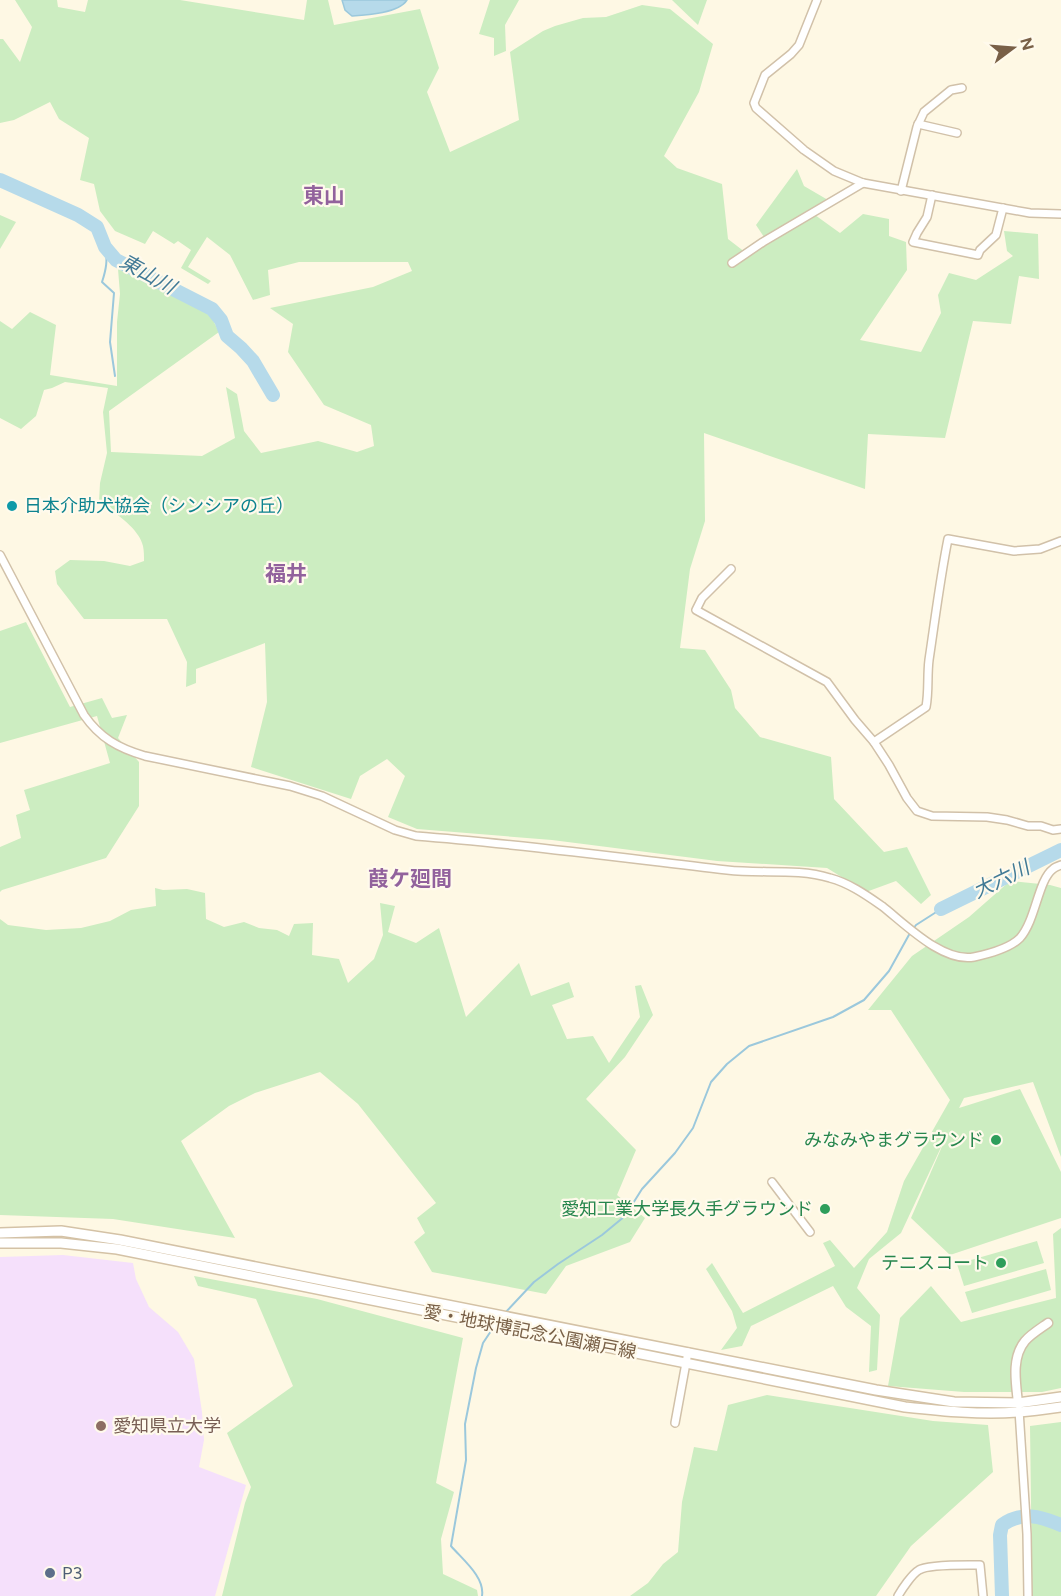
<svg xmlns="http://www.w3.org/2000/svg" width="1061" height="1596" viewBox="0 0 1061 1596" font-family="Figtree,'Noto Sans JP',sans-serif">
  <style>
    .education { fill: #f5e0fb }
    .green { fill: #ccedc1 }
    .water { fill: #b6daea; stroke: #9bc8dc; stroke-width: 1.5 }
    .lines { fill: none; stroke-linecap: round; stroke-linejoin: round }
    .stream { stroke: #9bc8dc; stroke-width: 2 }
    .river { stroke: #b6daea; stroke-width: 14 }
    .minor-casing { stroke: #d1c1a9; stroke-width: 10 }
    .tertiary-casing { stroke: #d1c1a9; stroke-width: 11 }
    .secondary-casing { stroke: #d4c2a6; stroke-width: 12 }
    .minor { stroke: #fff; stroke-width: 7 }
    .tertiary { stroke: #fff; stroke-width: 8 }
    .secondary { stroke: #fff; stroke-width: 9 }
    .culture-dot { fill: #0f9aa8; stroke: #fffaec; stroke-width: 2 }
    .leisure-dot { fill: #2e9e5b; stroke: #fffaec; stroke-width: 2 }
    .education-dot { fill: #8d6e63; stroke: #fffaec; stroke-width: 2 }
    .service-dot { fill: #5c6f8a; stroke: #fffaec; stroke-width: 2 }
    .labels { text-anchor: middle; dominant-baseline: central; stroke-width: 4.5; stroke-linejoin: round; paint-order: stroke }
    .culture-label { font-size: 18px; fill: #0d838f; stroke: #fffaec; text-anchor: start }
    .leisure-label { font-size: 18px; fill: #27864d; stroke: #fffaec; text-anchor: end }
    .street-label { font-size: 18px; fill: #796047; stroke: #fffaec }
    .education-label { font-size: 18px; fill: #785e54; stroke: #fffaec; text-anchor: start }
    .service-label { font-size: 18px; fill: #4e5e75; stroke: #fffaec; text-anchor: start }
    .water-label { font-size: 20px; font-style: italic; fill: #417a96; stroke: #fffaec }
    .quarter-label { font-size: 21px; font-weight: bold; fill: #92629d; stroke: #fffaec }
  </style>
  <rect width="100%" height="100%" fill="#fef8e4"/>
  <polygon class="education" points="63,1255 133,1263 136,1279 149,1307 178,1332 194,1359 202,1412 204,1440 199,1467 246,1485 215,1596 0,1596 0,1257"/>
  <g class="green">
    <path d="M 15,0 L 57,0 L 58,7 L 85,12 L 88,0 L 180,0 L 304,20 L 307,0 L 328,0 L 334,25 L 420,9 L 439,68 L 427,92 L 450,152 L 519,120 L 510,52 L 543,31 L 555,26 L 583,18 L 606,17 L 642,5 L 670,9 L 713,44 L 699,92 L 664,156 L 677,168 L 722,184 L 728,239 L 750,256 L 768,243 L 756,225 L 797,169 L 804,186 L 828,200 L 815,215 L 840,233 L 863,214 L 889,219 L 889,236 L 906,242 L 907,270 L 860,340 L 921,352 L 941,313 L 938,295 L 949,273 L 976,280 L 1013,256 L 1007,251 L 1004,231 L 1038,234 L 1039,279 L 1019,276 L 1011,324 L 973,321 L 945,438 L 868,434 L 865,489 L 704,433 L 705,521 L 690,569 L 680,648 L 705,650 L 731,690 L 735,708 L 760,737 L 831,757 L 834,799 L 884,852 L 907,847 L 931,895 L 921,904 L 896,881 L 866,892 L 827,868 L 717,861 L 552,840 L 417,829 L 388,817 L 405,776 L 387,759 L 360,776 L 351,799 L 251,767 L 267,702 L 265,643 L 196,669 L 196,683 L 186,687 L 187,662 L 167,619 L 84,619 L 57,584 L 55,571 L 70,560 L 104,561 L 130,566 L 144,561 C 144,556 144,551 143,546 C 139,528 114,512 99,502 L 100,483 L 107,453 L 103,412 L 108,388 L 65,382 L 52,388 L 44,390 L 36,416 L 21,429 L 0,418 L 0,321 L 12,329 L 30,312 L 56,325 L 50,375 L 117,386 L 117,322 L 120,294 L 118,269 L 210,314 L 219,332 L 109,411 L 111,452 L 202,456 L 235,438 L 226,387 L 237,394 L 244,431 L 261,453 L 318,441 L 357,452 L 374,446 L 371,425 L 324,405 L 288,352 L 293,324 L 270,308 L 373,287 L 412,271 L 408,262 L 299,262 L 268,270 L 270,295 L 253,300 L 230,255 L 207,237 L 188,267 L 211,281 L 208,284 L 181,268 L 191,250 L 178,241 L 174,244 L 153,231 L 145,244 L 115,231 L 100,211 L 94,184 L 80,180 L 89,138 L 59,119 L 50,102 L 14,120 L 0,123 L 0,39 L 3,39 L 20,62 L 32,27 Z"/>
    <polygon points="490,0 519,0 505,25 506,51 494,56 494,38 479,34"/>
    <polygon points="672,0 707,0 698,25"/>
    <polygon points="0,215 16,222 0,249"/>
    <polygon points="26,622 70,707 102,698 112,718 127,715 118,738 139,762 139,806 106,858 2,890 0,892 0,847 21,838 16,815 30,810 24,790 110,763 97,716 0,743 0,631"/>
    <polygon points="1010,881 1050,885 1061,888 1061,1157 1033,1082 964,1098 959,1108 1020,1089 1061,1172 1061,1218 950,1255 911,1218 950,1128 901,1233 869,1259 857,1288 880,1315 877,1370 869,1372 871,1326 846,1307 833,1286 751,1326 742,1346 721,1350 737,1328 732,1311 706,1269 712,1263 743,1313 835,1266 823,1243 830,1240 854,1268 887,1232 904,1181 950,1100 891,1010 868,1010 912,956 969,917"/>
    <polygon points="155,888 163,890 187,889 205,893 206,919 224,927 244,922 259,928 277,930 289,936 294,924 313,923 312,955 339,959 348,983 374,959 383,935 380,903 395,906 388,932 416,943 439,928 466,1017 519,963 531,996 569,982 574,997 552,1005 567,1039 593,1036 609,1063 640,1017 635,986 641,985 653,1015 625,1057 586,1099 636,1150 617,1195 645,1218 630,1242 566,1266 546,1294 432,1272 414,1242 425,1233 417,1218 436,1203 358,1104 320,1072 255,1093 229,1106 181,1141 235,1238 113,1219 0,1215 0,919 8,925 46,930 81,928 110,921 131,910 156,906"/>
    <polygon points="1061,1228 1061,1388 1042,1392 964,1392 888,1386 900,1318 931,1286 961,1322 1056,1298 1053,1234"/>
    <polygon points="1037,1241 1044,1263 964,1286 957,1264"/>
    <polygon points="1046,1269 1051,1290 972,1313 965,1292"/>
    <polygon points="194,1276 317,1299 463,1338 436,1483 454,1492 441,1539 443,1574 477,1590 478,1596 222,1596 245,1503 251,1487 227,1433 293,1386 256,1299 198,1286"/>
    <polygon points="767,1395 933,1421 988,1425 993,1472 911,1546 876,1596 630,1596 648,1583 663,1564 678,1552 682,1502 694,1447 717,1451 728,1405"/>
    <polygon points="1061,1422 1061,1596 1030,1596 1032,1578 1030,1426"/>
  </g>
  <path class="water" d="M 342,0 L 407,0 C 399,13 367,15 352,16 L 345,10 Z"/>
  <g class="lines">
    <g class="stream">
      <path d="M 105,247 C 108,260 106,270 102,282 L 114,293 L 110,342 L 115,376"/>
      <polyline points="913,929 916,925 941,909"/>
      <polyline points="504,1314 534,1282 558,1264 602,1235 625,1216 642,1189 675,1153 693,1128 711,1082 727,1064 749,1046 833,1017 864,1000 889,971 910,933"/>
      <path d="M 482,1596 C 485,1577 463,1560 451,1546 L 466,1460 L 465,1424 L 476,1368 L 483,1343 L 493,1328"/>
    </g>
    <g class="river">
      <polyline points="0,180 78,215 97,227 105,247 116,260 212,309 221,320 227,336 241,348 253,361 273,395"/>
      <polyline points="941,909 1061,850"/>
      <path d="M 1002,1596 L 1000,1535 L 1002,1525 C 1022,1511 1040,1516 1061,1525"/>
    </g>
    <defs>
      <g id="minor">
        <polyline points="817,0 799,45 791,54 765,75 754,103 756,108 804,150 834,171 863,183 1030,213 1061,214"/>
        <polyline points="918,124 957,133"/>
        <polyline points="901,191 917,127 924,112 951,90 962,88"/>
        <polyline points="932,195 927,217 917,233 913,242 978,255 980,250 996,235 1003,208"/>
        <polyline points="732,263 763,242 863,183"/>
        <path d="M 0,555 L 84,715 C 100,738 118,748 145,756 L 290,786 L 322,796 L 395,830 L 416,836 C 520,844 623,858 727,870 C 761,874 797,868 830,878 C 849,883 866,895 882,906 C 905,924 943,963 974,957 C 988,954 1010,948 1020,938 C 1036,920 1038,880 1053,869 C 1055,867 1058,866 1061,865"/>
        <polyline points="731,569 702,598 696,610 827,682 855,720 874,742 889,765 907,798 917,811 932,816 987,817 1007,820 1028,826 1041,826 1053,830 1061,829"/>
        <path d="M 874,742 L 926,707 C 929,691 927,676 929,660 C 935,620 940,579 948,539 L 1014,551 L 1040,549 L 1061,541"/>
        <polyline points="772,1182 810,1232"/>
        <polyline points="1019,1410 1027,1534 1028,1596"/>
        <polyline points="675,1423 688,1352"/>
        <path d="M 898,1596 C 902,1589 912,1574 919,1570 C 928,1564 967,1565 980,1565 L 983,1596"/>
      </g>
      <path id="tertiary" d="M 1018,1403 C 1016,1383 1011,1358 1025,1341 C 1031,1334 1041,1328 1048,1323"/>
      <g id="secondary">
        <polyline points="0,1233 61,1231 120,1240 876,1390 954,1402 1018,1403 1061,1397"/>
        <path d="M 0,1243 L 61,1243 L 117,1249 L 905,1407 C 943,1411 981,1415 1019,1412 C 1033,1411 1047,1409 1061,1407"/>
      </g>
    </defs>
    <use href="#minor" class="minor-casing"/>
    <use href="#tertiary" class="tertiary-casing"/>
    <use href="#secondary" class="secondary-casing"/>
    <use href="#minor" class="minor"/>
    <use href="#tertiary" class="tertiary"/>
    <use href="#secondary" class="secondary"/>
  </g>
  <circle class="culture-dot" cx="12" cy="506" r="6"/>
  <g class="leisure-dot">
    <circle cx="996" cy="1140" r="6"/>
    <circle cx="825" cy="1209" r="6"/>
    <circle cx="1001" cy="1263" r="6"/>
  </g>
  <circle class="education-dot" cx="101" cy="1426" r="6"/>
  <circle class="service-dot" cx="50" cy="1573" r="6"/>
  <g class="labels">
    <g class="culture-label">
      <text x="24" y="506">日本介助犬協会（シンシアの丘）</text>
    </g>
    <g class="leisure-label">
      <text x="984" y="1140">みなみやまグラウンド</text>
      <text x="813" y="1209">愛知工業大学長久手グラウンド</text>
      <text x="989" y="1263">テニスコート</text>
    </g>
    <g class="street-label">
      <text transform="translate(530 1332) rotate(11)">愛・地球博記念公園瀬戸線</text>
    </g>
    <g class="education-label">
      <text x="113" y="1426">愛知県立大学</text>
    </g>
    <g class="service-label">
      <text x="62" y="1573">P3</text>
    </g>
    <g class="water-label">
      <text transform="translate(148 274) rotate(29)">東山川</text>
      <text transform="translate(1001 879) rotate(-26)">大六川</text>
    </g>
    <g class="quarter-label">
      <text x="324" y="195">東山</text>
      <text x="286" y="573">福井</text>
      <text x="410" y="878">葭ケ廻間</text>
    </g>
  </g>
  <g transform="translate(1013 48) rotate(74)" stroke="#fffaec" stroke-width="4.5" paint-order="stroke">
  <path d="M0-4.5L10 22L0 15L-10 22Z" fill="#796047"/>
  <text y="-9" font-size="16" font-weight="bold" text-anchor="middle" fill="#796047">N</text>
  </g>
</svg>
